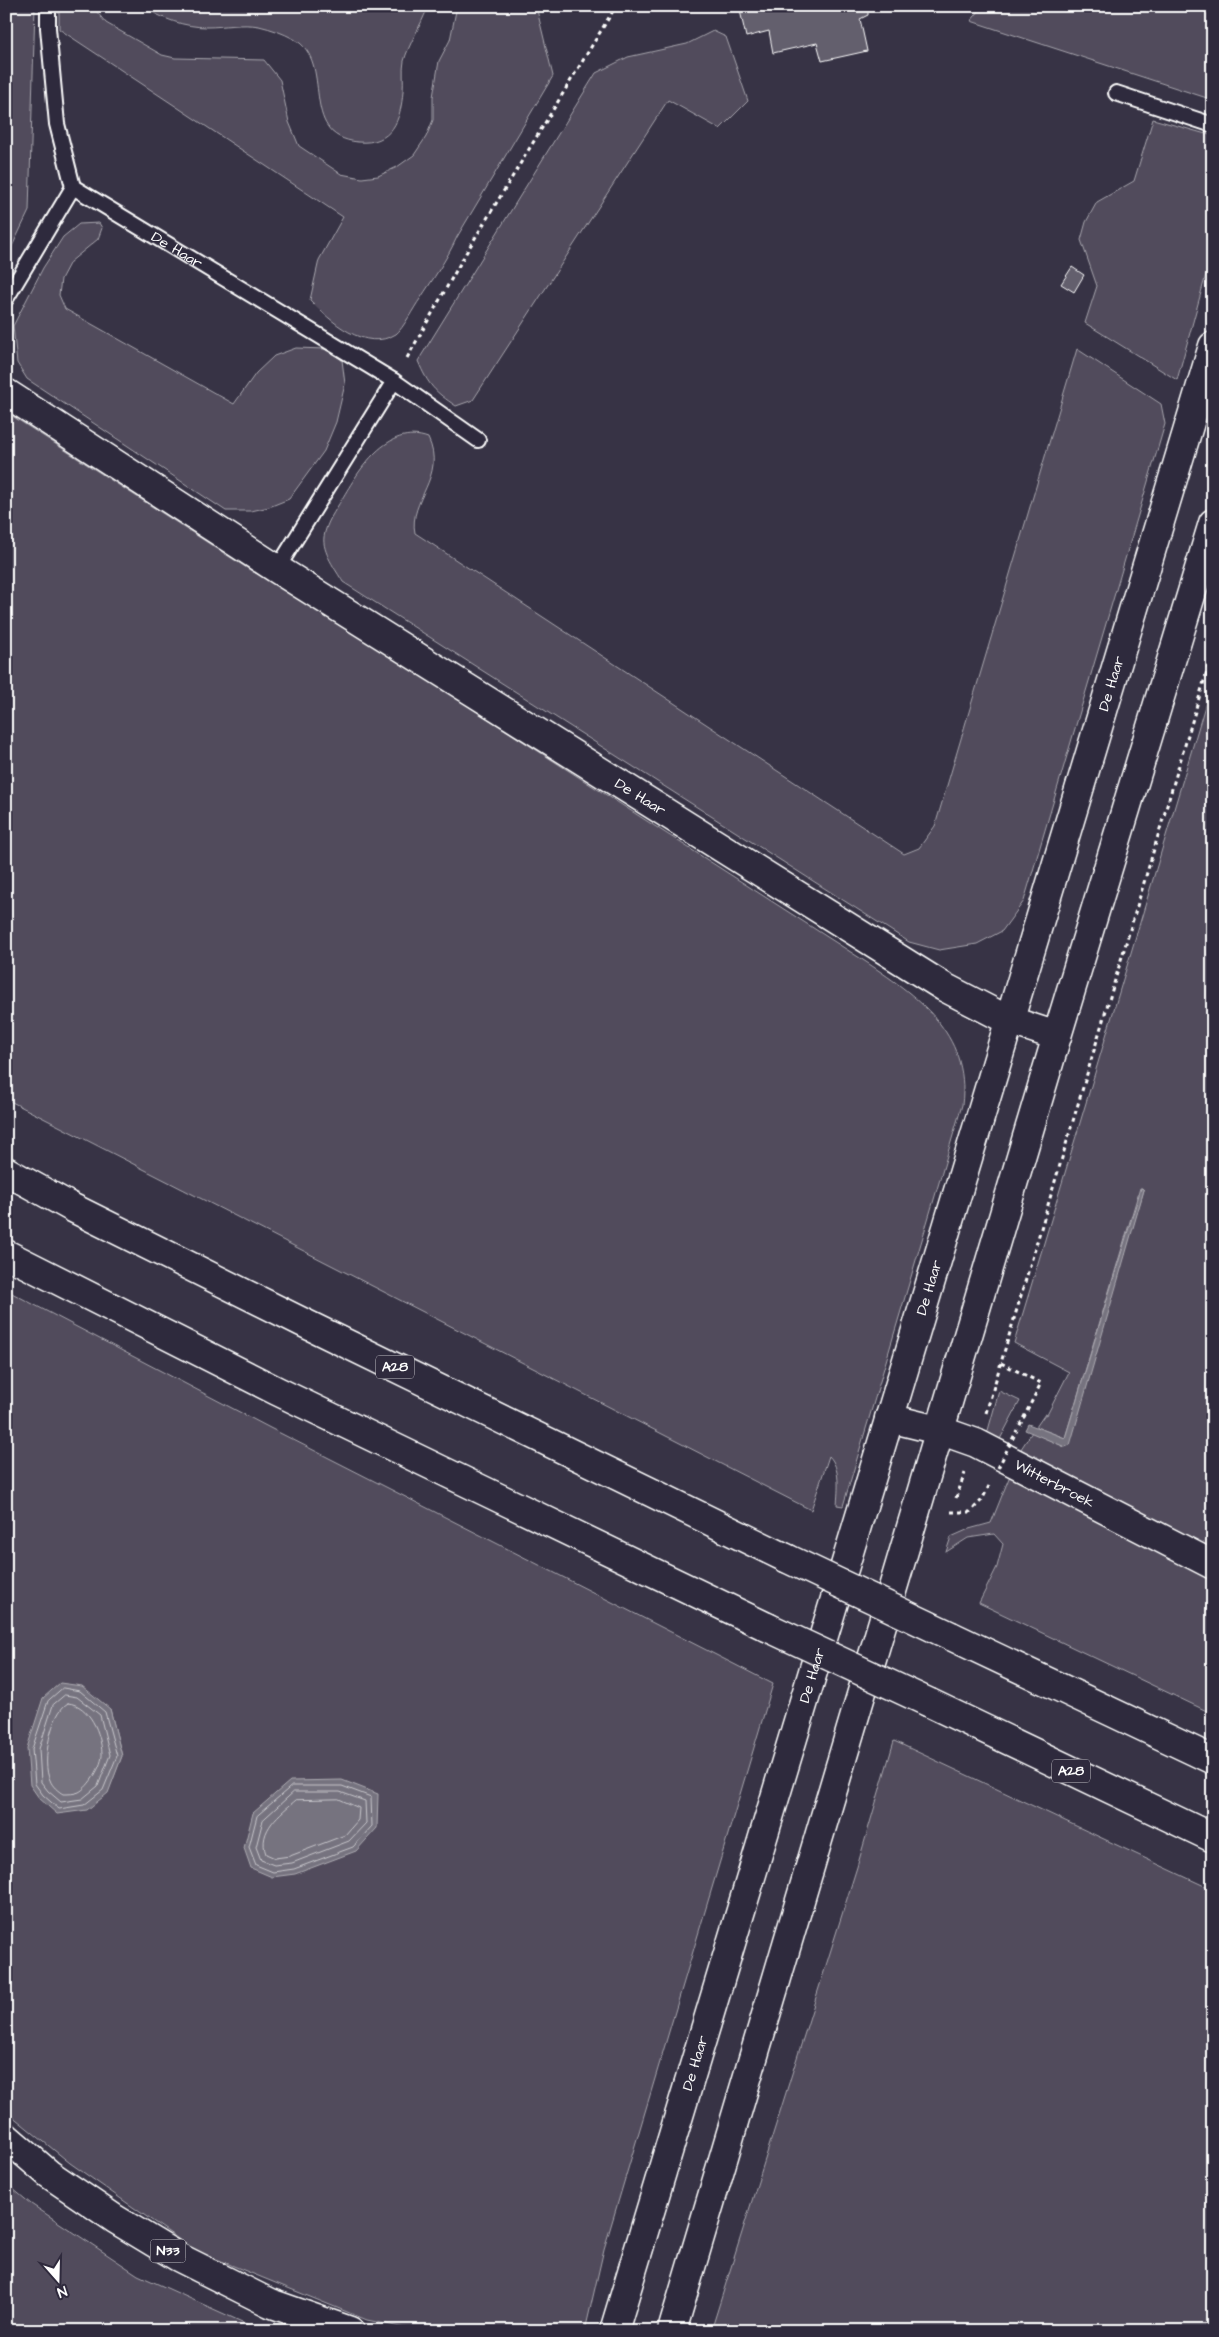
<svg xmlns="http://www.w3.org/2000/svg" width="1219" height="2337" viewBox="0 0 1219 2337" font-family="'Architects Daughter',sans-serif">
  <style>
    .green { fill: #514c5c; stroke: #a8a6ae; fill-rule: evenodd }
    .water { fill: #76737f; stroke: #adabb2 }
    .lines { fill: none; stroke-linecap: round; stroke-linejoin: round }
    .shore { stroke: #c8c7cc; stroke-width: 1 }
    .building { fill: #635f6d; stroke: #fff }
    .service-casing { stroke: #fff; stroke-width: 18 }
    .minor-casing { stroke: #fff; stroke-width: 31 }
    .tertiary-casing { stroke: #fff; stroke-width: 31 }
    .trunk-casing { stroke: #fff; stroke-width: 31 }
    .motorway-casing { stroke: #fff; stroke-width: 31 }
    .path { stroke: #fff; stroke-width: 3; stroke-dasharray: 4 4; stroke-linecap: butt }
    .service { stroke: #2f2a3d; stroke-width: 14 }
    .minor { stroke: #2f2a3d; stroke-width: 28 }
    .tertiary { stroke: #2f2a3d; stroke-width: 28 }
    .trunk { stroke: #2f2a3d; stroke-width: 28 }
    .motorway { stroke: #2f2a3d; stroke-width: 28 }
    .motorway-bridge-casing { stroke: #fff; stroke-width: 31; stroke-linecap: butt }
    .path-bridge { stroke: #fff; stroke-width: 3; stroke-dasharray: 4 4; stroke-linecap: butt }
    .motorway-bridge { stroke: #2f2a3d; stroke-width: 28 }
    .labels { text-anchor: middle; dominant-baseline: central; stroke-width: 5; stroke-linejoin: round; paint-order: stroke }
    .shield { fill: #2f2a3d; stroke: #c1bfc5; stroke-width: 1 }
    .shield-label { font-size: 14px; font-weight: bold; fill: #fff }
    .street-label { font-size: 15px; fill: #fff; stroke: #2f2a3d }
  </style>
  <rect width="100%" height="100%" fill="#373345"/>
  <filter id="ink" filterUnits="userSpaceOnUse"><feTurbulence type="fractalNoise" baseFrequency=".02" numOctaves="2"/><feDisplacementMap in="SourceGraphic" scale="10" xChannelSelector="R" yChannelSelector="G"/><feConvolveMatrix kernelMatrix="1 2 1 2 8 2 1 2 1" color-interpolation-filters="sRGB"/></filter>
  <g filter="url(#ink)">
    <g class="green">
      <polygon points="6,6 35,6 29,211 6,259"/>
      <path d="M 59,6 L 92,6 L 106,23 L 162,55 L 175,58 L 264,60 L 280,80 L 289,122 L 299,146 L 341,174 L 362,178 L 378,176 L 397,167 L 414,155 L 426,137 L 433,120 L 433,97 L 439,61 L 450,40 L 457,6 L 536,6 L 553,76 L 457,237 C 447,259 433,279 420,299 C 414,307 403,329 396,334 C 365,353 330,321 310,300 L 319,260 L 343,217 L 59,29 Z"/>
      <path d="M 143,6 L 426,6 L 427,9 C 421,25 408,46 404,61 C 402,70 404,82 403,91 C 401,120 392,145 358,142 C 296,136 336,62 294,39 C 283,33 272,29 259,26 C 242,23 224,27 207,27 C 185,27 161,19 143,6 Z"/>
      <polygon points="983,6 1213,6 1213,100 971,21"/>
      <path d="M 713,31 L 726,37 L 748,101 L 720,129 L 668,100 L 473,400 L 456,406 C 435,392 428,385 418,361 L 596,73 L 628,57 L 687,44 Z"/>
      <polygon points="1153,119 1213,136 1213,249 1177,380 1085,323 1097,286 1081,240 1086,222 1097,202 1134,181"/>
      <polygon points="99,223 102,228 98,239 70,262 61,279 59,295 65,309 234,404 256,373 274,356 296,348 325,349 342,360 345,384 336,422 324,451 289,499 269,507 251,511 226,511 27,379 17,363 13,326 43,268 63,237 79,224"/>
      <path d="M 1077,349 L 1161,404 L 1165,424 L 1024,901 L 1002,931 L 977,944 L 939,950 L 909,942 L 343,582 C 336,570 322,552 324,537 C 326,523 335,511 342,499 C 359,470 387,423 428,438 C 447,477 408,500 415,533 L 904,854 L 919,848 L 935,826 Z"/>
      <path d="M 6,412 L 253,572 L 269,578 L 863,960 C 916,995 971,1033 962,1105 L 843,1506 L 837,1505 C 838,1490 841,1468 829,1456 L 811,1510 L 6,1099 Z"/>
      <polygon points="1213,679 1213,1552 1019,1452 1032,1432 1065,1447 1144,1190 1142,1188 1140,1188 1065,1438 1036,1427 1045,1414 1047,1415 1069,1372 1014,1343"/>
      <path d="M 6,1290 L 270,1428 L 773,1684 L 604,2249 L 585,2331 L 419,2331 L 367,2320 L 194,2250 L 70,2163 L 6,2111 ZM 110,1709 L 122,1756 L 108,1792 Z"/>
      <polygon points="999,1391 1020,1401 998,1443 987,1434"/>
      <polygon points="1011,1473 1213,1577 1213,1714 979,1603 997,1567 1003,1544 994,1534 968,1538 946,1552 951,1537 969,1529 991,1523"/>
      <polygon points="894,1741 1213,1890 1213,2331 711,2331 857,1867"/>
      <polygon points="6,2183 31,2204 138,2275 262,2331 6,2331"/>
    </g>
    <g class="water">
      <polygon points="1141,1188 1144,1190 1070,1445 1065,1447 1025,1430 1028,1424 1065,1438"/>
      <polygon points="60,1683 82,1686 110,1709 122,1756 108,1793 87,1810 57,1814 39,1798 30,1785 27,1748 43,1698"/>
      <polygon points="342,1780 378,1794 377,1828 356,1851 295,1874 272,1877 251,1868 244,1848 253,1813 290,1781"/>
    </g>
    <g class="lines">
      <g class="shore">
        <polygon points="63,1688 80,1691 105,1712 117,1756 103,1790 84,1805 59,1809 43,1795 35,1784 32,1749 48,1701"/>
        <polygon points="65,1695 77,1697 100,1715 110,1755 98,1786 82,1799 61,1802 48,1791 41,1782 39,1749 53,1705"/>
        <path d="M 68,1703 C 90,1705 101,1734 102,1753 C 103,1765 89,1787 79,1792 C 75,1794 68,1794 63,1794 C 58,1791 52,1786 50,1780 C 41,1763 51,1712 68,1703 Z"/>
        <polygon points="292,1786 342,1786 371,1797 372,1826 353,1847 294,1869 273,1872 256,1865 249,1847 257,1816"/>
        <polygon points="294,1792 340,1792 365,1801 366,1823 349,1841 292,1863 274,1865 261,1860 256,1847 263,1820"/>
        <path d="M 339,1799 L 359,1808 L 358,1820 L 345,1835 L 290,1856 L 275,1858 L 266,1854 C 257,1830 281,1813 296,1800 Z"/>
      </g>
    </g>
    <g class="building">
      <polygon points="739,6 880,6 868,10 868,15 860,19 867,51 822,61 817,43 773,53 769,31 746,37"/>
      <polygon points="1072,267 1084,275 1074,292 1061,284"/>
    </g>
    <g class="lines">
      <defs>
        <g id="service">
          <polyline points="48,6 48,28 57,124 73,187"/>
          <polyline points="1116,93 1213,125"/>
          <path id="s1" d="M 6,299 L 73,187 L 394,381 L 478,440"/>
          <polyline points="277,569 394,381"/>
        </g>
        <g id="minor">
          <path id="s2" d="M 6,393 L 277,569 L 944,987 L 1008,1020"/>
          <path id="s3" d="M 889,1418 L 942,1431 L 976,1443 L 1213,1565"/>
        </g>
        <g id="tertiary">
          <polyline points="1008,1020 1057,1036"/>
          <path id="s4" d="M 614,2331 L 1213,346"/>
          <polyline points="672,2331 1057,1036 1213,523"/>
        </g>
        <polyline id="trunk" points="6,2137 49,2174 115,2219 178,2257 270,2303 350,2331"/>
        <g id="motorway">
          <polyline points="6,1171 73,1208 302,1322 786,1558"/>
          <polyline points="6,1254 277,1391 767,1627"/>
          <polyline points="951,1636 1213,1760"/>
          <polyline points="930,1703 1213,1838"/>
        </g>
      </defs>
      <use href="#service" class="service-casing"/>
      <use href="#minor" class="minor-casing"/>
      <use href="#tertiary" class="tertiary-casing"/>
      <use href="#trunk" class="trunk-casing"/>
      <use href="#motorway" class="motorway-casing"/>
      <g class="path">
        <polyline points="407,358 466,253 616,6"/>
        <polyline points="1001,1363 1041,1383 1018,1429"/>
        <polyline points="986,1413 1213,651"/>
        <polyline points="956,1498 965,1473"/>
        <polyline points="951,1512 970,1512 982,1500 989,1486"/>
      </g>
      <use href="#service" class="service"/>
      <use href="#minor" class="minor"/>
      <use href="#tertiary" class="tertiary"/>
      <use href="#trunk" class="trunk"/>
      <use href="#motorway" class="motorway"/>
      <defs>
        <g id="motorway-bridge">
          <polyline points="786,1558 951,1636"/>
          <polyline points="767,1627 930,1703"/>
        </g>
      </defs>
      <use href="#motorway-bridge" class="motorway-bridge-casing"/>
      <polyline class="path-bridge" points="998,1468 1017,1430"/>
      <use href="#motorway-bridge" class="motorway-bridge"/>
    </g>
  </g>
  <g class="labels">
    <g class="shield">
      <rect x="376" y="1355.5" width="38" height="23" rx="4"/>
      <rect x="1052" y="1759.5" width="38" height="23" rx="4"/>
      <rect x="150.5" y="2239.5" width="35" height="23" rx="4"/>
    </g>
    <g class="shield-label">
      <text x="395" y="1367">A28</text>
      <text x="1071" y="1771">A28</text>
      <text x="168" y="2251">N33</text>
    </g>
    <g class="street-label">
      <text stroke="none"><textPath href="#s1" startOffset="252">De Haar</textPath></text>
      <text stroke="none"><textPath href="#s4" startOffset="1721">De Haar</textPath></text>
      <text stroke="none"><textPath href="#s2" startOffset="752">De Haar</textPath></text>
      <text stroke="none"><textPath href="#s4" startOffset="1090">De Haar</textPath></text>
      <text stroke="none"><textPath href="#s3" startOffset="179">Witterbroek</textPath></text>
      <text stroke="none"><textPath href="#s4" startOffset="685">De Haar</textPath></text>
      <text stroke="none"><textPath href="#s4" startOffset="280">De Haar</textPath></text>
    </g>
  </g>
  <rect width="1219" height="2337" fill="none" stroke="#2f2a3d" stroke-width="25"/>
  <rect x="12" y="12" width="1194" height="2312" fill="none" stroke="#fff" stroke-width="2" filter="url(#ink)"/>
  <g transform="translate(58 2280) rotate(160)" stroke="#2f2a3d" stroke-width="4" paint-order="stroke">
  <path d="M0-4L9 19L0 12L-9 19Z" fill="#ffffff"/>
  <text y="-8" font-size="14" font-weight="bold" text-anchor="middle" fill="#ffffff">N</text>
  </g>
</svg>
